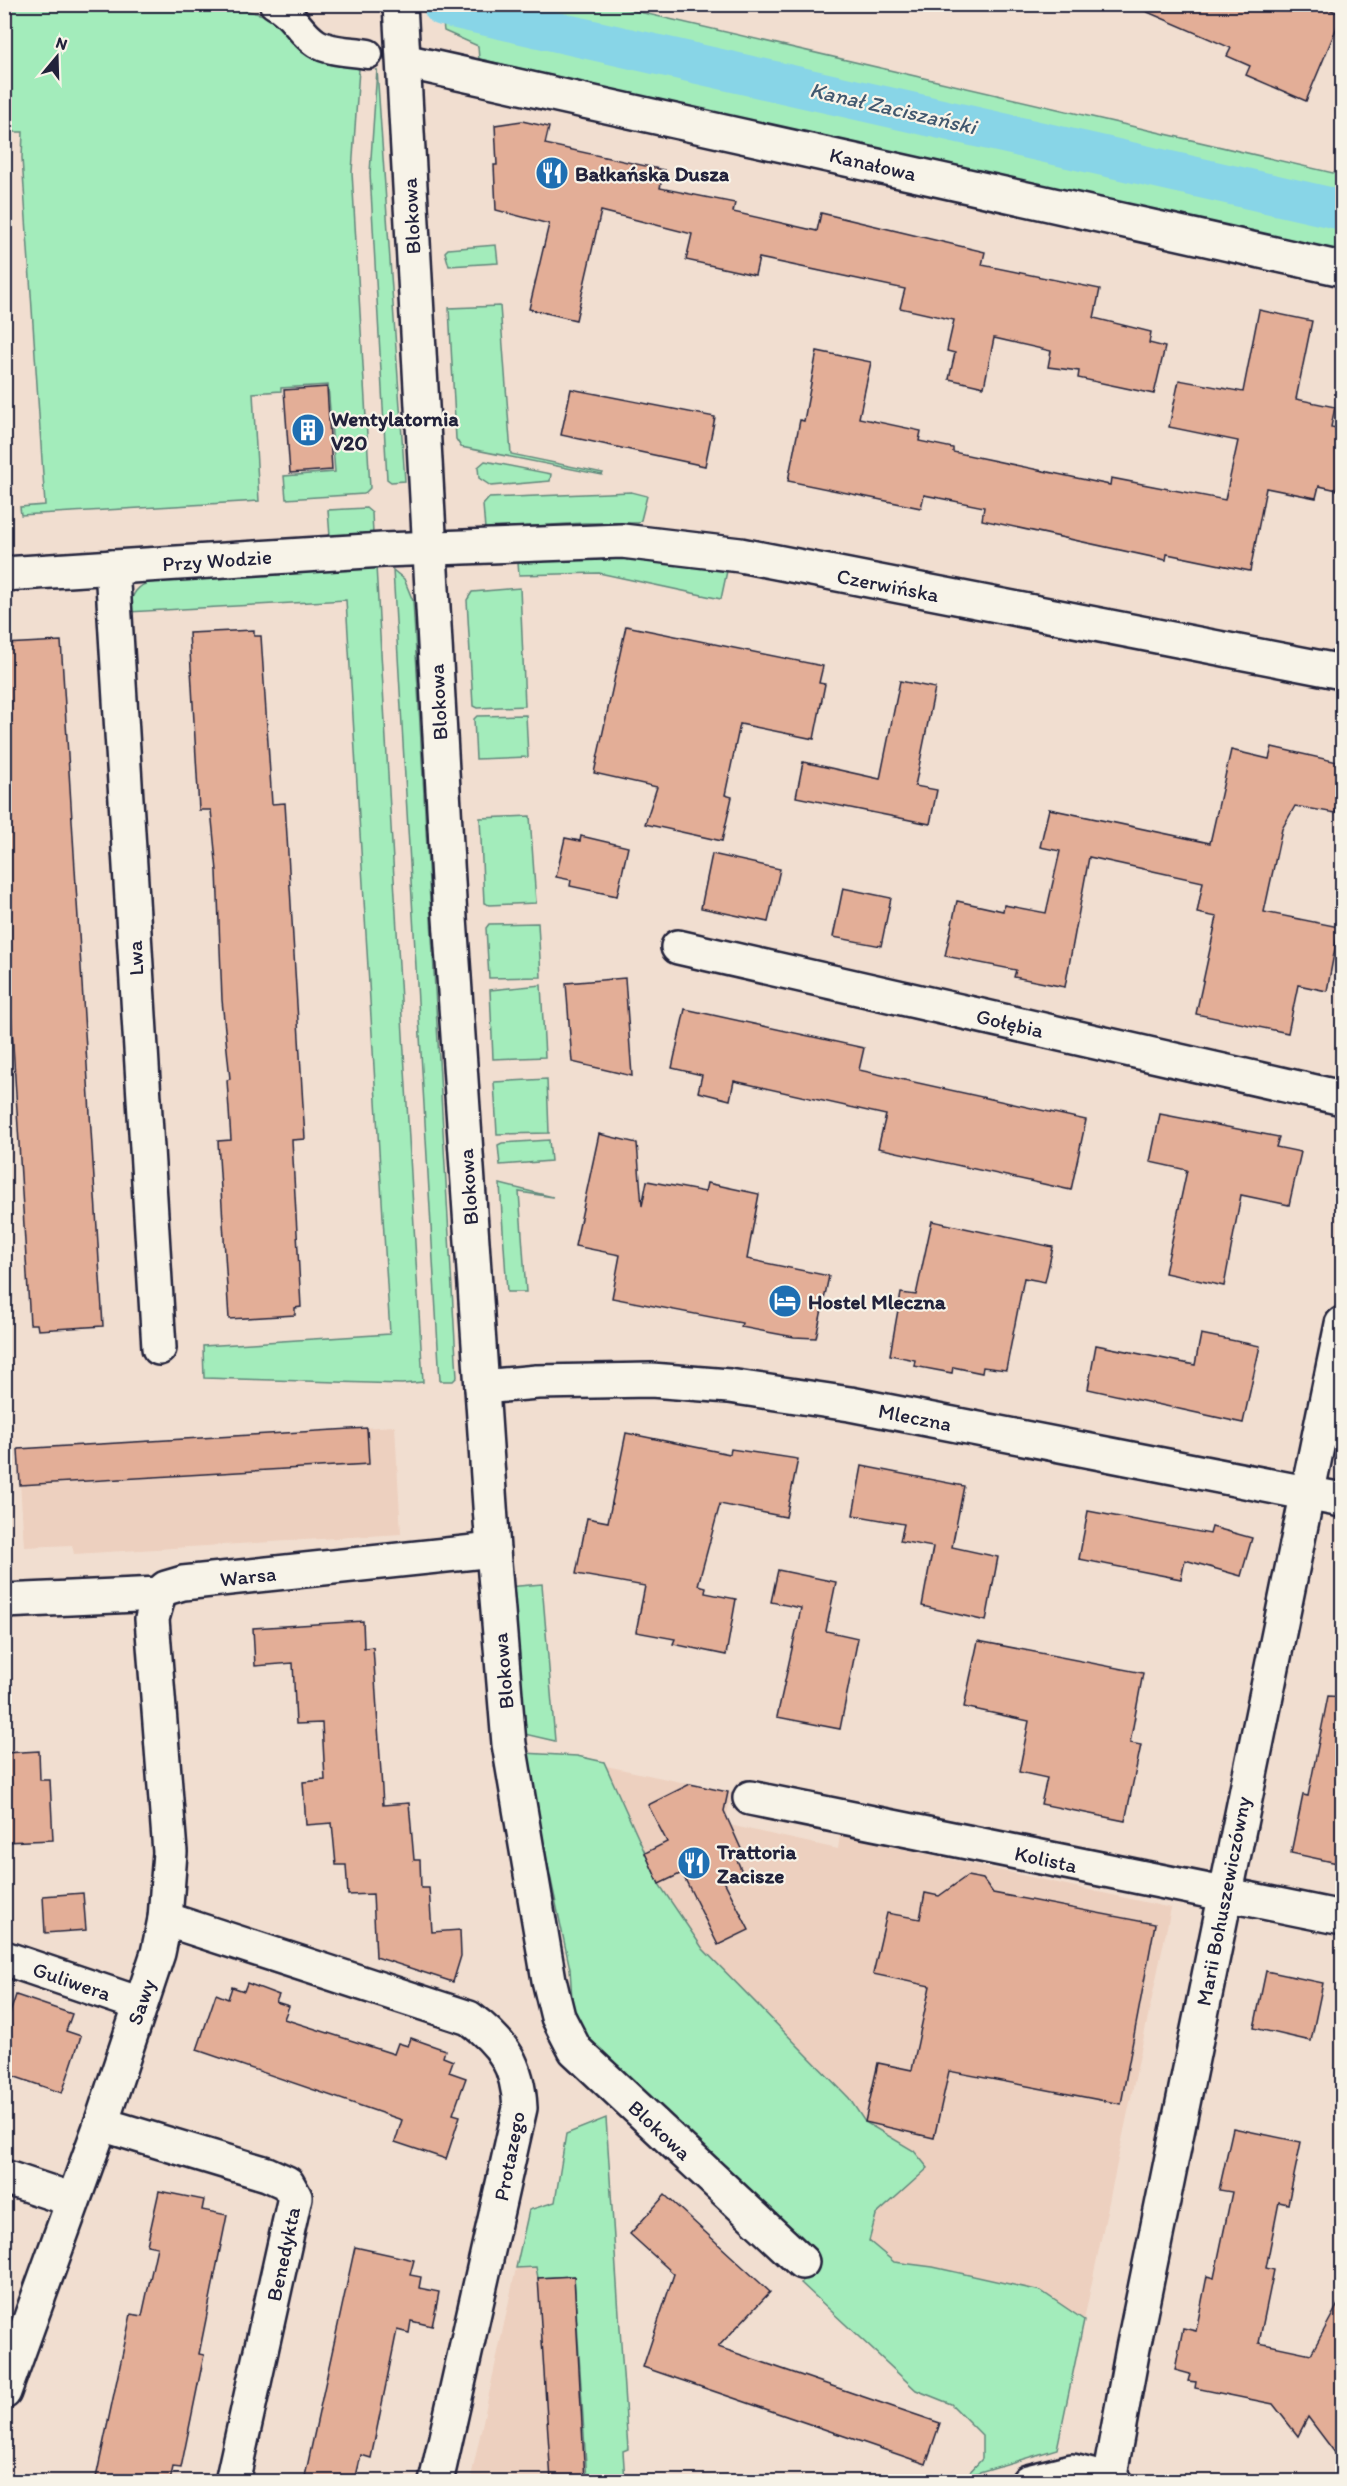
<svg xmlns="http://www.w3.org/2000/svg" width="1347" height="2486" viewBox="0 0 1347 2486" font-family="Itim,sans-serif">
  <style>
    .built { fill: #edd0bf }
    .green { fill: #a3ecbb; stroke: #62877b; stroke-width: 1.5 }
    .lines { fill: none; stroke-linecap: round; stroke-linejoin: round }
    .canal { stroke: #88d5e7; stroke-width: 40 }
    .building { fill: #e3ae97; stroke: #22223b; stroke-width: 1.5 }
    .pedestrian-casing { stroke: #22223b; stroke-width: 33 }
    .minor-casing { stroke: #22223b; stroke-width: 38 }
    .pedestrian { stroke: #f7f3e8; stroke-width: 28 }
    .minor { stroke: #f7f3e8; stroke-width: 33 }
    .labels { text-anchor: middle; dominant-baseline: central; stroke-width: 4.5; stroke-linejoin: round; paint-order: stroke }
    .street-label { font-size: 21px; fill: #22223b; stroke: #f7f3e8 }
    .poi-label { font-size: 21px; font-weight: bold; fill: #22223b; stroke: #f7f3e8; text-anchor: start }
    .water-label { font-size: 22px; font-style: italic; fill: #41586f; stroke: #f7f3e8 }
  </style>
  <rect width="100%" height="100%" fill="#f1ded0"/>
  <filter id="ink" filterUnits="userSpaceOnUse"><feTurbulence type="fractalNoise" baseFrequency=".0167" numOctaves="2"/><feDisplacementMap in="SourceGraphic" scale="12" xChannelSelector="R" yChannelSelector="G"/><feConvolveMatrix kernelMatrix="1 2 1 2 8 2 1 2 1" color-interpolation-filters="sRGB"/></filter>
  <g filter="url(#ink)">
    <g class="built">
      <polygon points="395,1426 401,1534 74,1554 72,1545 24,1547 18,1449"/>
      <polygon points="606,1766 732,1793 725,1824 838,1849 840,1835 1171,1908 1084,2320 1041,2291 933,2267 894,2262 869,2241 876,2215 927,2168 914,2151 865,2122 849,2098 703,1949 659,1884"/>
      <polygon points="536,2267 539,2278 574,2276 587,2481 470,2482 516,2268"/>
    </g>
    <g class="green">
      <polygon points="4,5 223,5 276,18 334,60 359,69 352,172 370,488 364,494 286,499 284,476 335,472 328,385 281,388 281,391 253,393 259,501 21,515 20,507 45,505 22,158 23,132 5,132"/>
      <polygon points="441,5 609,5 1342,175 1342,254 479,59 478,46 444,31"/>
      <polygon points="377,69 405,481 391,482 387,479 370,173"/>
      <polygon points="496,245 498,263 449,266 445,252 448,249"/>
      <polygon points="500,306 511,454 603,473 602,475 461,447 456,439 449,308"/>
      <polygon points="485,461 551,474 550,481 491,486 479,478 478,467"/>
      <polygon points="631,492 647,496 641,520 638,523 584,523 485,529 483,505 489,498"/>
      <polygon points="366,508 372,513 373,534 330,537 328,510"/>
      <polygon points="615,557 722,567 727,571 721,599 599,573 519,575 518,563"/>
      <path d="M 376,566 L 423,1382 L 402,1384 L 204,1378 L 203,1346 L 390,1334 L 346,600 L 128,612 C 132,594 136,585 154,581 Z"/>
      <polygon points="393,570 404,579 413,601 457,1377 453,1381 440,1381"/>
      <polygon points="520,588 525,706 477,708 473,706 467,600 472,592"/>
      <polygon points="526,715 528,757 476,759 474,719 477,716"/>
      <polygon points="530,816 536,903 489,905 484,903 480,818"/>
      <polygon points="538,923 541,977 489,978 486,928 489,924"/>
      <polygon points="541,985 545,1057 493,1059 490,990"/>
      <polygon points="547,1079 549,1133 497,1134 494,1082"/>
      <polygon points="549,1140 551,1161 500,1165 498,1145 502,1143"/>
      <polygon points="500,1184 553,1197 519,1192 526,1292 507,1292"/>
      <polygon points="542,1584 555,1741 520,1733 507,1587"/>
      <polygon points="524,1753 577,1756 604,1762 659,1884 703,1949 849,2098 865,2122 914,2151 928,2168 876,2215 869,2241 894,2262 933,2267 1041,2291 1084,2320 1057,2449 966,2476 982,2459 982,2435 951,2404 916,2390 801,2283 817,2264 578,2037 573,2014 570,1969"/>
      <polygon points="606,2118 628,2449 623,2451 625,2481 587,2481 574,2276 538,2278 536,2267 516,2268 529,2210 555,2202 566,2134"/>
    </g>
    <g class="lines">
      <polyline class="canal" points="443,6 1342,210"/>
    </g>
    <g class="building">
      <polygon points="1129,4 1319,4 1342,15 1306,101 1246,75 1250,66 1227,56 1231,48"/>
      <polygon points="522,121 549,127 545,144 664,170 660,188 735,203 733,212 817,231 821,213 985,252 982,265 1100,289 1094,318 1151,332 1149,343 1165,347 1154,394 1078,378 1079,371 1048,367 1051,351 994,338 984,387 949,379 955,353 947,351 954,320 900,308 905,289 759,258 755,275 686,260 692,234 601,211 576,320 529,309 549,224 496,210 494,165 497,165 495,125"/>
      <polygon points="1259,310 1312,321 1296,399 1335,407 1331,427 1342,429 1342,491 1319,486 1316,498 1266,488 1250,571 1167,554 1166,560 982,520 984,507 924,495 921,508 788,481 800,420 804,421 817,351 871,362 859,418 921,431 919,441 953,448 953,452 1110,485 1111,478 1225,500 1238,441 1169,427 1179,380 1243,392"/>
      <polygon points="327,387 332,470 290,473 284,390"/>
      <polygon points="571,389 715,417 705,466 561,435"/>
      <polygon points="626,626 823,666 819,683 825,684 814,739 740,724 725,795 732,797 722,841 645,824 657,787 594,773"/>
      <polygon points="254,630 254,636 261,636 272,804 285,803 305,1139 292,1140 301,1307 295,1308 295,1315 229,1319 218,1141 231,1140 227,1080 230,1079 222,1000 217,871 211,810 199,810 189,633"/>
      <polygon points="61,641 103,1326 38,1330 37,1324 30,1324 4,897 4,644"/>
      <polygon points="900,681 935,688 915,786 937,790 930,824 796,797 803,762 880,779"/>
      <polygon points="1272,747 1342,763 1342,781 1335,813 1295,806 1282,829 1264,912 1339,927 1327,991 1298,985 1288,1033 1196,1014 1217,917 1197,913 1203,882 1089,857 1065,987 1014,977 1016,970 945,956 957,901 1003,911 1004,905 1046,913 1060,851 1040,847 1049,809 1210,843 1231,750 1269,759"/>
      <polygon points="581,836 628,847 617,896 570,886 571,880 556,877 565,838 580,841"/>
      <polygon points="712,854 780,869 768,922 701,908"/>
      <polygon points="843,888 891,898 881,946 833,937"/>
      <polygon points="625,978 632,1076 572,1062 566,983"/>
      <polygon points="685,1009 864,1048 859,1070 1086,1120 1071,1190 878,1148 886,1115 734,1081 730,1100 698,1092 702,1075 672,1068"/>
      <polygon points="1160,1114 1279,1137 1276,1147 1301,1152 1289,1205 1241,1195 1224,1286 1165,1273 1187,1170 1150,1162"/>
      <polygon points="599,1134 637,1143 642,1206 647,1181 705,1192 707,1183 759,1194 747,1259 829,1276 816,1338 794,1337 741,1327 742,1323 612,1298 620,1255 575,1246"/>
      <polygon points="932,1221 1053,1247 1045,1282 1024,1278 1006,1370 983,1367 982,1373 953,1367 952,1373 914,1366 915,1360 890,1355 901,1293 916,1295"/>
      <polygon points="1201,1334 1260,1346 1243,1423 1088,1389 1096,1345 1195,1365"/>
      <polygon points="367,1428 369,1464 20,1485 18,1449"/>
      <polygon points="626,1433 730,1454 731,1449 798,1459 786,1517 720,1504 698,1585 706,1587 705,1593 736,1599 726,1655 673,1644 675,1639 636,1632 645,1586 576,1574 587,1518 608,1522"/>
      <polygon points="862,1466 964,1486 952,1547 998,1557 986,1621 922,1606 933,1547 900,1541 904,1524 853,1515"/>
      <polygon points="1088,1511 1210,1534 1212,1527 1252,1538 1241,1576 1185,1560 1181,1579 1079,1559"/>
      <polygon points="778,1570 836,1582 826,1631 858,1638 840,1729 777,1717 801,1608 771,1602"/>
      <polygon points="363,1621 364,1648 373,1647 383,1805 409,1803 414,1860 420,1860 421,1888 429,1888 432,1932 460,1930 461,1956 453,1982 376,1957 373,1894 348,1895 346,1865 336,1865 332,1823 306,1825 303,1782 325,1780 322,1723 296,1724 293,1663 255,1666 253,1628"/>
      <polygon points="978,1641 1143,1673 1130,1743 1141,1745 1125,1821 1041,1804 1047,1778 1019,1772 1029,1721 964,1707"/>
      <polygon points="1328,1696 1342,1697 1342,1864 1291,1853 1303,1795 1308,1796"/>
      <polygon points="39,1751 40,1780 50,1780 53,1840 4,1842 4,1753"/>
      <polygon points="690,1784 728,1792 724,1811 742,1851 735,1855 742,1872 724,1881 749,1930 718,1945 682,1873 659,1884 645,1853 667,1842 648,1805"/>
      <polygon points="967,1876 983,1879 993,1893 1155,1924 1121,2104 949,2071 934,2138 865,2122 878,2063 912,2070 930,1986 873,1974 887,1913 920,1919 925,1893 939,1896"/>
      <polygon points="83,1893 86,1930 45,1933 43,1896"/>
      <polygon points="1266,1971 1323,1983 1311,2041 1254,2028"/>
      <polygon points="247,1983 279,1995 276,2002 289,2006 284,2019 394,2054 398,2043 408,2046 411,2038 445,2050 443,2057 453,2061 449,2072 466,2078 453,2114 460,2116 446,2159 395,2142 402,2120 197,2050 216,1994 228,1999 232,1987 244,1991"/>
      <polygon points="16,1995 72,2014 66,2031 81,2036 62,2093 4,2073 4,2011 10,2013"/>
      <polygon points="1233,2128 1301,2142 1288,2204 1279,2202 1266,2268 1274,2270 1259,2343 1311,2354 1342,2297 1342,2462 1308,2417 1298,2436 1273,2404 1195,2388 1196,2382 1188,2381 1190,2374 1175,2370 1183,2328 1196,2331 1207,2276 1214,2278 1232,2192 1219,2190"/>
      <polygon points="159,2191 204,2200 202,2210 227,2215 199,2354 204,2355 181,2468 173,2467 170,2481 114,2481 96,2478 131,2314 142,2316 157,2247 147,2245"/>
      <polygon points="665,2195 770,2292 718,2347 940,2423 926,2464 643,2367 674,2274 630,2234"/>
      <polygon points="355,2247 414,2260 410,2275 421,2277 419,2288 439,2292 436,2308 432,2326 411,2321 409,2333 397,2330 371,2458 361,2455 355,2481 304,2481"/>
      <polygon points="574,2276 585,2481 551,2481 538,2278"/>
    </g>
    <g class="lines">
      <defs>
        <path id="pedestrian" d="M 274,4 C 293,13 299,32 316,43 C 330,52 353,51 368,54"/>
        <g id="minor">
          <polyline points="400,4 450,918 493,1550 509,1744 549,1980 558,2017 575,2050 802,2262"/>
          <polyline points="404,61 1342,269"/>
          <polyline points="112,567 159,1348"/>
          <polyline points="4,574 383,550 622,541 740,555 1342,672"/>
          <polyline points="678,947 1342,1098"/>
          <polyline points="482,1387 537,1382 651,1380 729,1386 850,1404 1342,1500"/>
          <polyline points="4,1601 159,1594 166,1588 183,1583 493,1550"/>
          <polyline points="750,1798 1342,1918"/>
          <path d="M 165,1919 L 469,2018 C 503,2043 518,2065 520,2108 L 436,2482"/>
          <polyline points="4,1958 140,2004"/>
          <polyline points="101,2124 267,2174 287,2183 295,2197 232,2482"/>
          <polyline points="4,2177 73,2200"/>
          <polyline points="4,2392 101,2124 158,1953 165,1919 170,1852 152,1619 159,1594"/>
          <polyline points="1109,2480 1133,2348 1342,1324"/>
          <polyline points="1028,2482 1072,2471 1115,2482"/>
        </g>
      </defs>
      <use href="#pedestrian" class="pedestrian-casing"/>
      <use href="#minor" class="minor-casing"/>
      <use href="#pedestrian" class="pedestrian"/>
      <use href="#minor" class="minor"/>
    </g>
  </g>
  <defs>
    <symbol id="restaurant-disc" viewBox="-11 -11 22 22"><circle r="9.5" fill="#1f6fb2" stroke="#f7f3e8"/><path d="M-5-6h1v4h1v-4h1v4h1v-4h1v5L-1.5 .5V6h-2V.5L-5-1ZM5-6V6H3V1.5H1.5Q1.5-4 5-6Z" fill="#fff"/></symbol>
    <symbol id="building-disc" viewBox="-11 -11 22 22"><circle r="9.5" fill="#1f6fb2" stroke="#f7f3e8"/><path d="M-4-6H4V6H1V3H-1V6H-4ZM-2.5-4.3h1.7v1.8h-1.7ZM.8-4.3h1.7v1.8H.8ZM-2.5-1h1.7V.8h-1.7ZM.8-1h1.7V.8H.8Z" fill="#fff"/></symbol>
    <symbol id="hotel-disc" viewBox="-11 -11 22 22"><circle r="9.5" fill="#1f6fb2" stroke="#f7f3e8"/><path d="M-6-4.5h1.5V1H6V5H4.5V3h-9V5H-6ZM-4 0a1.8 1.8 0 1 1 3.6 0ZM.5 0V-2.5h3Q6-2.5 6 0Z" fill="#fff"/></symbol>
  </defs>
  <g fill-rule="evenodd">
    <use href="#restaurant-disc" x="533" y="154" width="38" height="38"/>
    <use href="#building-disc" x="289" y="411" width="38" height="38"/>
    <use href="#hotel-disc" x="766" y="1282" width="38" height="38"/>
    <use href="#restaurant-disc" x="675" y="1844" width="38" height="38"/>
  </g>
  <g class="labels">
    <g class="street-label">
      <text transform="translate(873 164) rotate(13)">Kanałowa</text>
      <text transform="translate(411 216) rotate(-93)">Blokowa</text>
      <text transform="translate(217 560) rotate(-4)">Przy Wodzie</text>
      <text transform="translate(888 585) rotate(11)">Czerwińska</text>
      <text transform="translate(438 702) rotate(-93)">Blokowa</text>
      <text transform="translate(135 958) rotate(-93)">Lwa</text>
      <text transform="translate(1010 1023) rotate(13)">Gołębia</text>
      <text transform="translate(468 1187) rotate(-94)">Blokowa</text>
      <text transform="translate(915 1417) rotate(11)">Mleczna</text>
      <text transform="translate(248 1576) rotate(-6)">Warsa</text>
      <text transform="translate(503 1671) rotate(-95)">Blokowa</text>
      <text transform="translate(1046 1859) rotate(12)">Kolista</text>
      <text transform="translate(1223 1901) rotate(-79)">Marii Bohuszewiczówny</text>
      <text transform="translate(72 1981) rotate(19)">Guliwera</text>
      <text transform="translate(141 2002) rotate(-71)">Sawy</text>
      <text transform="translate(660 2130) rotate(43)">Blokowa</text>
      <text transform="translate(509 2156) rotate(-79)">Protazego</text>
      <text transform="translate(283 2254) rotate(-78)">Benedykta</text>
    </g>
    <g class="poi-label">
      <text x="575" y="173">Bałkańska Dusza</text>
      <text x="331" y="418">Wentylatornia<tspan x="331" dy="24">V20</tspan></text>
      <text x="808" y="1301">Hostel Mleczna</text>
      <text x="717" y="1851">Trattoria<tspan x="717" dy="24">Zacisze</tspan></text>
    </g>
    <g class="water-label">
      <text transform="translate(893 108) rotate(13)">Kanał Zaciszański</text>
    </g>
  </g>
  <rect width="1347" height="2486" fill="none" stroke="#f7f3e8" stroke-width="24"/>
  <rect x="12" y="12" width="1323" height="2462" fill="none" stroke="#22223b" stroke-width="2" filter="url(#ink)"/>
  <g transform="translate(57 57) rotate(19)" stroke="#f7f3e8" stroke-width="4.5" paint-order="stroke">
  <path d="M0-4.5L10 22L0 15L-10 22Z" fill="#22223b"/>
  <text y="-9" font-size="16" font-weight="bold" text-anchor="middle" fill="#22223b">N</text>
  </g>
</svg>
